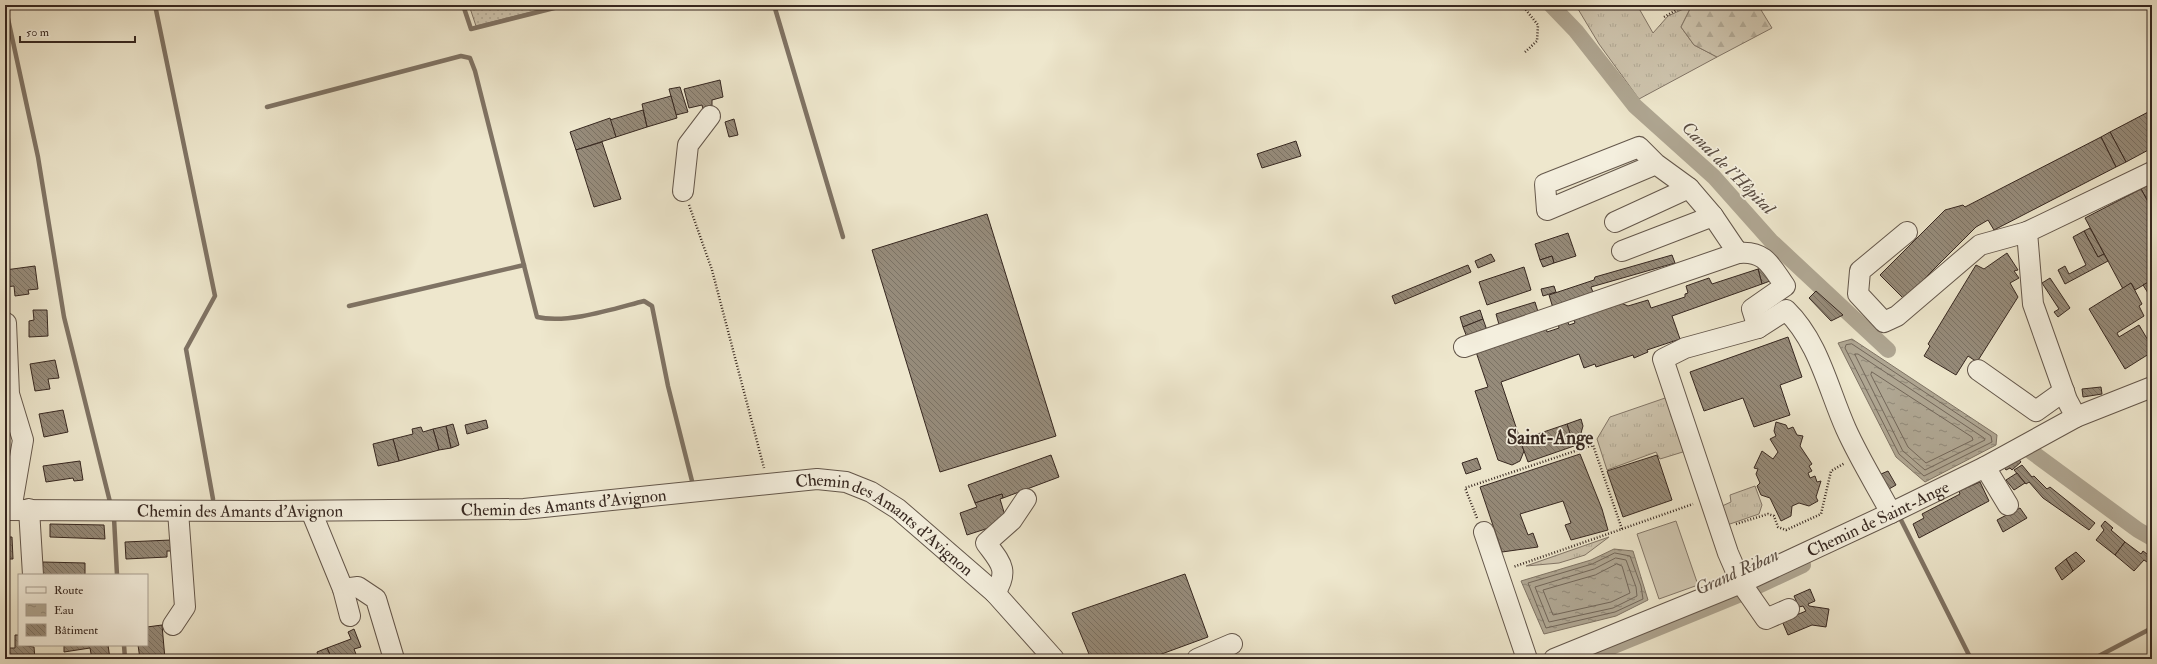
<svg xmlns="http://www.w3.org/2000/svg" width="2157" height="664" viewBox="0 0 2157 664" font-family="'IM FELL Double Pica',serif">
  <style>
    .grass { fill: url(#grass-tufts); stroke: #827668 }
    .forest { fill: url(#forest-firs); stroke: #827668 }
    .park { fill: url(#park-dots); stroke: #827668 }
    .pitch { fill: #cfc6b0; stroke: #827668 }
    .water { fill: url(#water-ripples); stroke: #7f7364 }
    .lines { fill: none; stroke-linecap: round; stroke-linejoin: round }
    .shore { stroke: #726659; stroke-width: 1 }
    .stream { stroke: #7f7364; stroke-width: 4.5 }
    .canal { stroke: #afa692; stroke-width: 16 }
    .building { fill: url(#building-back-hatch); stroke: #362720 }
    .minor-casing { stroke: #64574b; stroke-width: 22 }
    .path { stroke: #362720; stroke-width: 2.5; stroke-dasharray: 1 2; stroke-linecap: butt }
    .minor { stroke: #f4efde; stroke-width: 20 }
    .labels { text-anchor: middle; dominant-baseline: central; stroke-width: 3.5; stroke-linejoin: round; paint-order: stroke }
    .street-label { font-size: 17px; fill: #362720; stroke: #f4efde }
    .water-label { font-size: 18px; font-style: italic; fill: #5a4d42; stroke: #f4efde }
    .quarter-label { font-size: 19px; font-weight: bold; fill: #362720; stroke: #f4efde }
  </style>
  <defs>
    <pattern id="grass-tufts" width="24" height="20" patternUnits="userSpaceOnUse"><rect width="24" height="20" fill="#cfc6b0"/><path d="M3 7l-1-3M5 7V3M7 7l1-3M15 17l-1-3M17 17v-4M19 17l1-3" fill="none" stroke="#b2aa97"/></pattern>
    <pattern id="forest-firs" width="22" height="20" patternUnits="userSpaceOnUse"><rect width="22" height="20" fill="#cfc6b0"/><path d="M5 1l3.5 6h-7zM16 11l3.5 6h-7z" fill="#b2aa97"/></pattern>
    <pattern id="park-dots" width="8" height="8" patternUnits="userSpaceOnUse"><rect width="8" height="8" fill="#cfc6b0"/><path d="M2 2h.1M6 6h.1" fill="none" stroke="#b2aa97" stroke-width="1.8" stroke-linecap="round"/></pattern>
    <pattern id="water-ripples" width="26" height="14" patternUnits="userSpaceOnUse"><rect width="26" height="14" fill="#afa692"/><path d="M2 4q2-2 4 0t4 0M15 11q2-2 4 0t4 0" fill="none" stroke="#8f8777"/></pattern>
    <pattern id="building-back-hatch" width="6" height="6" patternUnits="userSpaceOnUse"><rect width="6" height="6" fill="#968b7a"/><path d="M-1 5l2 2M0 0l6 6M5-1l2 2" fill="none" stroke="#7b7264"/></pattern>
  </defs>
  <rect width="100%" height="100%" fill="#eee7cd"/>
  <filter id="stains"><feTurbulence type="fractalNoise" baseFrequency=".005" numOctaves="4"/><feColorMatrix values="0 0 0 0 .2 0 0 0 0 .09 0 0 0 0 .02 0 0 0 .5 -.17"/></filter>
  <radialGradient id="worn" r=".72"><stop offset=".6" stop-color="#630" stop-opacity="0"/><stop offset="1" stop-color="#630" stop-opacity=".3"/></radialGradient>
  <g class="grass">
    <polygon points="1585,5 1637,5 1653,33 1668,16 1692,5 1681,27 1694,45 1717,57 1639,99 1599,44 1578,9"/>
    <polygon points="1668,397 1686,451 1660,459 1656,452 1607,470 1597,439 1610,417"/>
    <polygon points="1755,486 1762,505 1759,514 1727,525 1722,506 1731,502 1730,495"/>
    <polygon points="1609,537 1585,555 1559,563 1526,566"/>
  </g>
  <polygon class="forest" points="1692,5 1758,5 1772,28 1717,57 1694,45 1681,27"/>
  <polygon class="park" points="469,5 546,5 547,8 476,26"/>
  <polygon class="pitch" points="1676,521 1698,585 1659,599 1637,534"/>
  <g class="water">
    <polygon points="1852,339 1997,435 1996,445 1925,482 1896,457 1838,343"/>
    <polygon points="1614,549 1633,551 1648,600 1616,616 1544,634 1521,581 1591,560"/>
  </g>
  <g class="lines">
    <g class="shore">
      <polygon points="1852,344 1991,436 1992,442 1924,476 1899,454 1845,348 1846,345"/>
      <polygon points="1855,354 1858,354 1984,438 1985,440 1925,470 1903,451"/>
      <polygon points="1872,372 1972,437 1973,440 1926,463 1908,447 1871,375"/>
      <polygon points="1615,553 1630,556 1641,586 1643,599 1615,612 1546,628 1528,583 1592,564"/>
      <polygon points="1616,558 1626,560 1636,587 1637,596 1613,608 1549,622 1535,587 1594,569"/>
      <polygon points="1617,564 1622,566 1630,593 1611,602 1553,615 1543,590 1595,575"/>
    </g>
    <g class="stream">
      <polyline points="5,5 38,157 64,317 110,502"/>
      <polyline points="155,5 215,296 186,349 213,499"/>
      <polyline points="463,5 471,29 562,6"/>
      <polyline points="774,5 843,237"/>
      <path d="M 267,107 L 461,56 L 470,58 L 475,71 L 537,317 C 568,324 613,309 644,301 L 652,306 L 668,386 L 693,485 L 695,485"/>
      <polyline points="349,306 524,265"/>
      <polyline points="114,518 117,575"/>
      <polyline points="1900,518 1971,659"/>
      <polyline points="124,645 125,659"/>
      <polyline points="2093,659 2152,628"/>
    </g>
    <g class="canal">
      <polyline points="1551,5 1576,31 1635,106 1714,177 1771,241 1888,350"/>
      <polyline points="2029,450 2138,530 2152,538"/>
      <polyline points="1582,659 1743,593 1803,565"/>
    </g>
  </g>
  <g class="building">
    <polygon points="5,50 9,75 5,76"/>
    <polygon points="720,80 723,97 712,100 712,107 703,109 702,105 689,108 684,89"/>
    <polygon points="680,87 688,112 676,115 669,89"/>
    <polygon points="671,96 677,118 647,127 642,104"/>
    <polygon points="643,110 647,127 616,137 610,120"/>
    <polygon points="2152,110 2152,148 2126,162 2110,132"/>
    <polygon points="610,118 616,137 576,150 570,132"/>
    <polygon points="734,119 738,135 729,137 725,122"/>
    <polygon points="2110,132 2126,162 2116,167 2101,137"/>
    <polygon points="2101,137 2116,167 1994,230 1988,220 1976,227 1904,299 1880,275 1945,210 1963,205 1965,207"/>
    <polygon points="1296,141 1301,156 1262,168 1257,154"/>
    <polygon points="602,142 621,199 594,207 576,150"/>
    <polygon points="2152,183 2152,209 2141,189"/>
    <polygon points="2141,189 2152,209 2152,280 2135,290 2131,283 2123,289 2085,218"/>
    <polygon points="987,214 1056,436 940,472 872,250"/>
    <polygon points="2090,228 2104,254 2098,257 2084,231"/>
    <polygon points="2084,231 2098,257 2104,254 2108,261 2065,284 2058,270 2065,266 2069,274 2086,265 2073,237"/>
    <polygon points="1568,233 1576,256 1554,263 1552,256 1540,260 1535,244"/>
    <polygon points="2007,253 2018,270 2014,271 2019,278 2010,283 2018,297 1977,362 1968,356 1956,375 1924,356 1930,346 1928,344 1976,265 1984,269"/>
    <polygon points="1491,254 1495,261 1478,268 1475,261"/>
    <polygon points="1672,255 1675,263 1591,287 1594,295 1553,308 1549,295 1594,280 1595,277"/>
    <polygon points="1552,256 1554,263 1543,267 1540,260"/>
    <polygon points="1468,265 1471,272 1395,304 1392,296"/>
    <polygon points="35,266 38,289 28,290 29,294 15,296 14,286 5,287 5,270"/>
    <polygon points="1524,267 1531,290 1487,305 1479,282"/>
    <polygon points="1765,267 1770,281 1762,284 1758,269"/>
    <polygon points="1758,269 1762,284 1672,316 1680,339 1647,350 1648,352 1634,358 1633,355 1596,367 1595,364 1584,368 1579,354 1501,382 1524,451 1520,461 1512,465 1498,460 1475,391 1488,387 1475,349 1546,327 1547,332 1559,328 1558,323 1567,320 1569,325 1575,323 1573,318 1621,303 1628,306 1648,300 1651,308 1685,297 1685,294 1688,293 1686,286 1709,278 1712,284"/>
    <polygon points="2050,278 2070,308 2058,317 2054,312 2059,309 2042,283"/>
    <polygon points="2152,280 2152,290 2148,293 2143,285"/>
    <polygon points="2131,283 2142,304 2139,306 2144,316 2117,333 2119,337 2139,325 2152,347 2152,352 2125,369 2089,309"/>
    <polygon points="1554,286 1556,292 1543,296 1541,289"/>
    <polygon points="1816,291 1843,315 1831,321 1809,298"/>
    <polygon points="1535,302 1539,315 1500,328 1496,314"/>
    <polygon points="33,310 47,310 48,336 29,337 29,321 34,320"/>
    <polygon points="1480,310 1483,319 1463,327 1460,317"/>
    <polygon points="1483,319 1488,333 1468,340 1463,327"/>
    <polygon points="1788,337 1802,377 1780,385 1790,415 1754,427 1743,398 1704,411 1690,372"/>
    <polygon points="55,360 59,378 48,379 50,389 35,391 30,364"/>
    <polygon points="2101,387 2102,394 2083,397 2082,389"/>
    <polygon points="63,410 68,432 44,437 39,414"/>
    <polygon points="1581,419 1583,426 1581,433 1578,436 1570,435 1567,424"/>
    <polygon points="486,420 488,428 467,434 465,425"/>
    <polygon points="1776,422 1786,425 1788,429 1793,427 1797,435 1803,436 1800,446 1812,464 1809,466 1812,471 1808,473 1810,478 1815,476 1817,482 1821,481 1816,497 1818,501 1809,506 1799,503 1792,506 1791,516 1781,521 1770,498 1761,495 1757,486 1760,483 1756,474 1758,469 1754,468 1762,451 1773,459 1778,452 1770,439 1776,436 1774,431"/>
    <polygon points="453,424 459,445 451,448 446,426"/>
    <polygon points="1567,424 1574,446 1528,462 1520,440"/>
    <polygon points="446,426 451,448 439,450 433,429"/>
    <polygon points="421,427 423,432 433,429 439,450 399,461 393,439 413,434 412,429"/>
    <polygon points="393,439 399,461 378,466 373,444"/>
    <polygon points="1580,454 1602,509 1608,530 1571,540 1565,525 1571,523 1563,501 1520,514 1528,535 1533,533 1538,547 1502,552 1480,487"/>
    <polygon points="1051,455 1059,477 1003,498 1002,494 975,503 968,485"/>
    <polygon points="1657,455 1672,500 1623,517 1607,471"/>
    <polygon points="2017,457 2021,462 2012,470 2010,468 2006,470 2004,467"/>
    <polygon points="1477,458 1481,469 1466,474 1462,463"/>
    <polygon points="80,461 83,480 74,481 73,478 46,482 43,466"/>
    <polygon points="2022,465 2032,477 2034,476 2047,489 2050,487 2095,523 2089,530 2043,498 2029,482 2026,484 2014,470"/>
    <polygon points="1888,471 1896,485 1889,489 1881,474"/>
    <polygon points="2017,473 2025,483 2014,490 2006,480"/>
    <polygon points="1980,482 1989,501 1919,538 1913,524 1924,518 1922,514 1960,494 1959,491"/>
    <polygon points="1002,494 1003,498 1000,499 1007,522 967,535 960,513 977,507 975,503"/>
    <polygon points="2020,508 2027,518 2003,532 1997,520"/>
    <polygon points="2105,521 2113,528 2111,530 2125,542 2115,555 2096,540 2104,530 2101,526"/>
    <polygon points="50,524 104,525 105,539 50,537"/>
    <polygon points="5,537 12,537 13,559 5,559"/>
    <polygon points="171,540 171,551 167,551 167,557 126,559 125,542"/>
    <polygon points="2125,542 2141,554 2143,551 2151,557 2147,562 2144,560 2134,571 2115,555"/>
    <polygon points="2076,552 2085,561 2073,571 2066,559"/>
    <polygon points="2066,559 2073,571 2062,580 2055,568"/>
    <polygon points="43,562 85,563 85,575 42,575"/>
    <polygon points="1185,574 1208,637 1148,659 1091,659 1072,613"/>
    <polygon points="1810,589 1815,601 1808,604 1809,606 1829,609 1826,627 1812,625 1788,635 1782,621 1806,611 1803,606 1799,607 1794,596"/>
    <polygon points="162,625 165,659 140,659 138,645 147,645 147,627"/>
    <polygon points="354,629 361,647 354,649 357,657 332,659 327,648 351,639 348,632"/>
    <polygon points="15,635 19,635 19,645 34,647 35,659 5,659 5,648 15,648"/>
    <polygon points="64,645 108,645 110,659 92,659 90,648 64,652"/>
    <polygon points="327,648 332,659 319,659 317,652"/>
  </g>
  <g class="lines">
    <defs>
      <g id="minor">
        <polyline points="1656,164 1639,147 1545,184 1547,210 1656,164 1689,188"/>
        <polyline points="683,191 688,145 710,116"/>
        <path d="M 1615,222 L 1689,188 L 1713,216 L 1738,253 C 1765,250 1771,266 1785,286 L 1752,309 L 1758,328"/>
        <polyline points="1907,232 1860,271 1858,294 1884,322 1897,316 1980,245 2027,232"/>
        <polyline points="1622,251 1713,216"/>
        <polyline points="6,323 9,394 23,440 11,510"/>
        <polyline points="1464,347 1738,253"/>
        <polyline points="1978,370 2036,411 2064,391"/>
        <polyline points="2076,417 2067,400 2033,304 2027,232 2152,172"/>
        <polyline points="1985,467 2008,505"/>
        <polyline points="29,509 33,575"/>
        <path id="s1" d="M 5,510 L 272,511 L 524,509 L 817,479 L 846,482 L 871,492 L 898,509 L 995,593 L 1054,659"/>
        <polyline points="311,511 343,589 350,616"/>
        <polyline points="1484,532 1527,659"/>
        <polyline points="343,589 358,587 376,599 394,659"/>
        <path d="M 995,593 C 1010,570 1000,562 986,543 L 1012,520 L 1026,499"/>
        <path d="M 1789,609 L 1766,619 L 1741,583 L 1728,553 L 1663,359 L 1685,348 L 1758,328 L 1786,310 C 1819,342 1828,389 1846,429 C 1859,458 1876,485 1891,513"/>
        <polyline points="173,625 185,607 178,511"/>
        <polyline points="1197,659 1232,644"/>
        <path id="s2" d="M 1554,659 L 1741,583 L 1891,513 L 1985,467 L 2076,417 L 2152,387"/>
      </g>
    </defs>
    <use href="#minor" class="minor-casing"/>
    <g class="path">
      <polyline points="1522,5 1538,25 1537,41 1525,52"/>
      <polyline points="1664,17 1685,5"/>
      <polyline points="689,205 712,270 764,468"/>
      <polyline points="1477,518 1465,488 1593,445 1622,529 1513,567"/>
      <polyline points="1736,524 1768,514 1774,516 1778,527 1786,530 1821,514 1831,471 1845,463"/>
      <polyline points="1622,529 1693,504"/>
    </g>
    <use href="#minor" class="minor"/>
  </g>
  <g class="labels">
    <g class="street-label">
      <text stroke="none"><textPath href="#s1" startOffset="559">Chemin des Amants d'Avignon</textPath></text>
      <text stroke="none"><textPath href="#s1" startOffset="235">Chemin des Amants d'Avignon</textPath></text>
      <text stroke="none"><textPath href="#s2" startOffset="353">Chemin de Saint-Ange</textPath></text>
      <text stroke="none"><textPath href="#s1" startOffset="895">Chemin des Amants d'Avignon</textPath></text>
    </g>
    <g class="water-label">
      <text transform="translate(1728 168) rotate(45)">Canal de l'Hôpital</text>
      <text transform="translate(1737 572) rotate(-24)">Grand Riban</text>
    </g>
    <g class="quarter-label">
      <text x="1550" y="438">Saint-Ange</text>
    </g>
  </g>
  <rect width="2157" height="664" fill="none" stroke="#eee7cd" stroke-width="20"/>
  <rect x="6" y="6" width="2145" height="652" fill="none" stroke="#362720" stroke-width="2"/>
  <rect x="10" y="10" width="2137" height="644" fill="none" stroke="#362720"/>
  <rect x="18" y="574" width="130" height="72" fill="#f4efde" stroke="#a89f92"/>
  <rect x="26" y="587" width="20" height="6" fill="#f4efde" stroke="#a89f92"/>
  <text x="54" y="594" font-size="12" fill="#362720">Route</text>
  <rect x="26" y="604" width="20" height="12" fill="url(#water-ripples)" stroke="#a89f92"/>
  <text x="54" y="614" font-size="12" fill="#362720">Eau</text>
  <rect x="26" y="624" width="20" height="12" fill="url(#building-back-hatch)" stroke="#a89f92"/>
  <text x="54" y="634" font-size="12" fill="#362720">Bâtiment</text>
  <path d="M20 36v6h115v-6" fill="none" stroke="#362720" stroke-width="2"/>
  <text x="26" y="36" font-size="12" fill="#362720" stroke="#f4efde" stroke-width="3" paint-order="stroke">50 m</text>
  <rect width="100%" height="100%" filter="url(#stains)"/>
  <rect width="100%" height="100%" fill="url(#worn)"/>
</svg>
